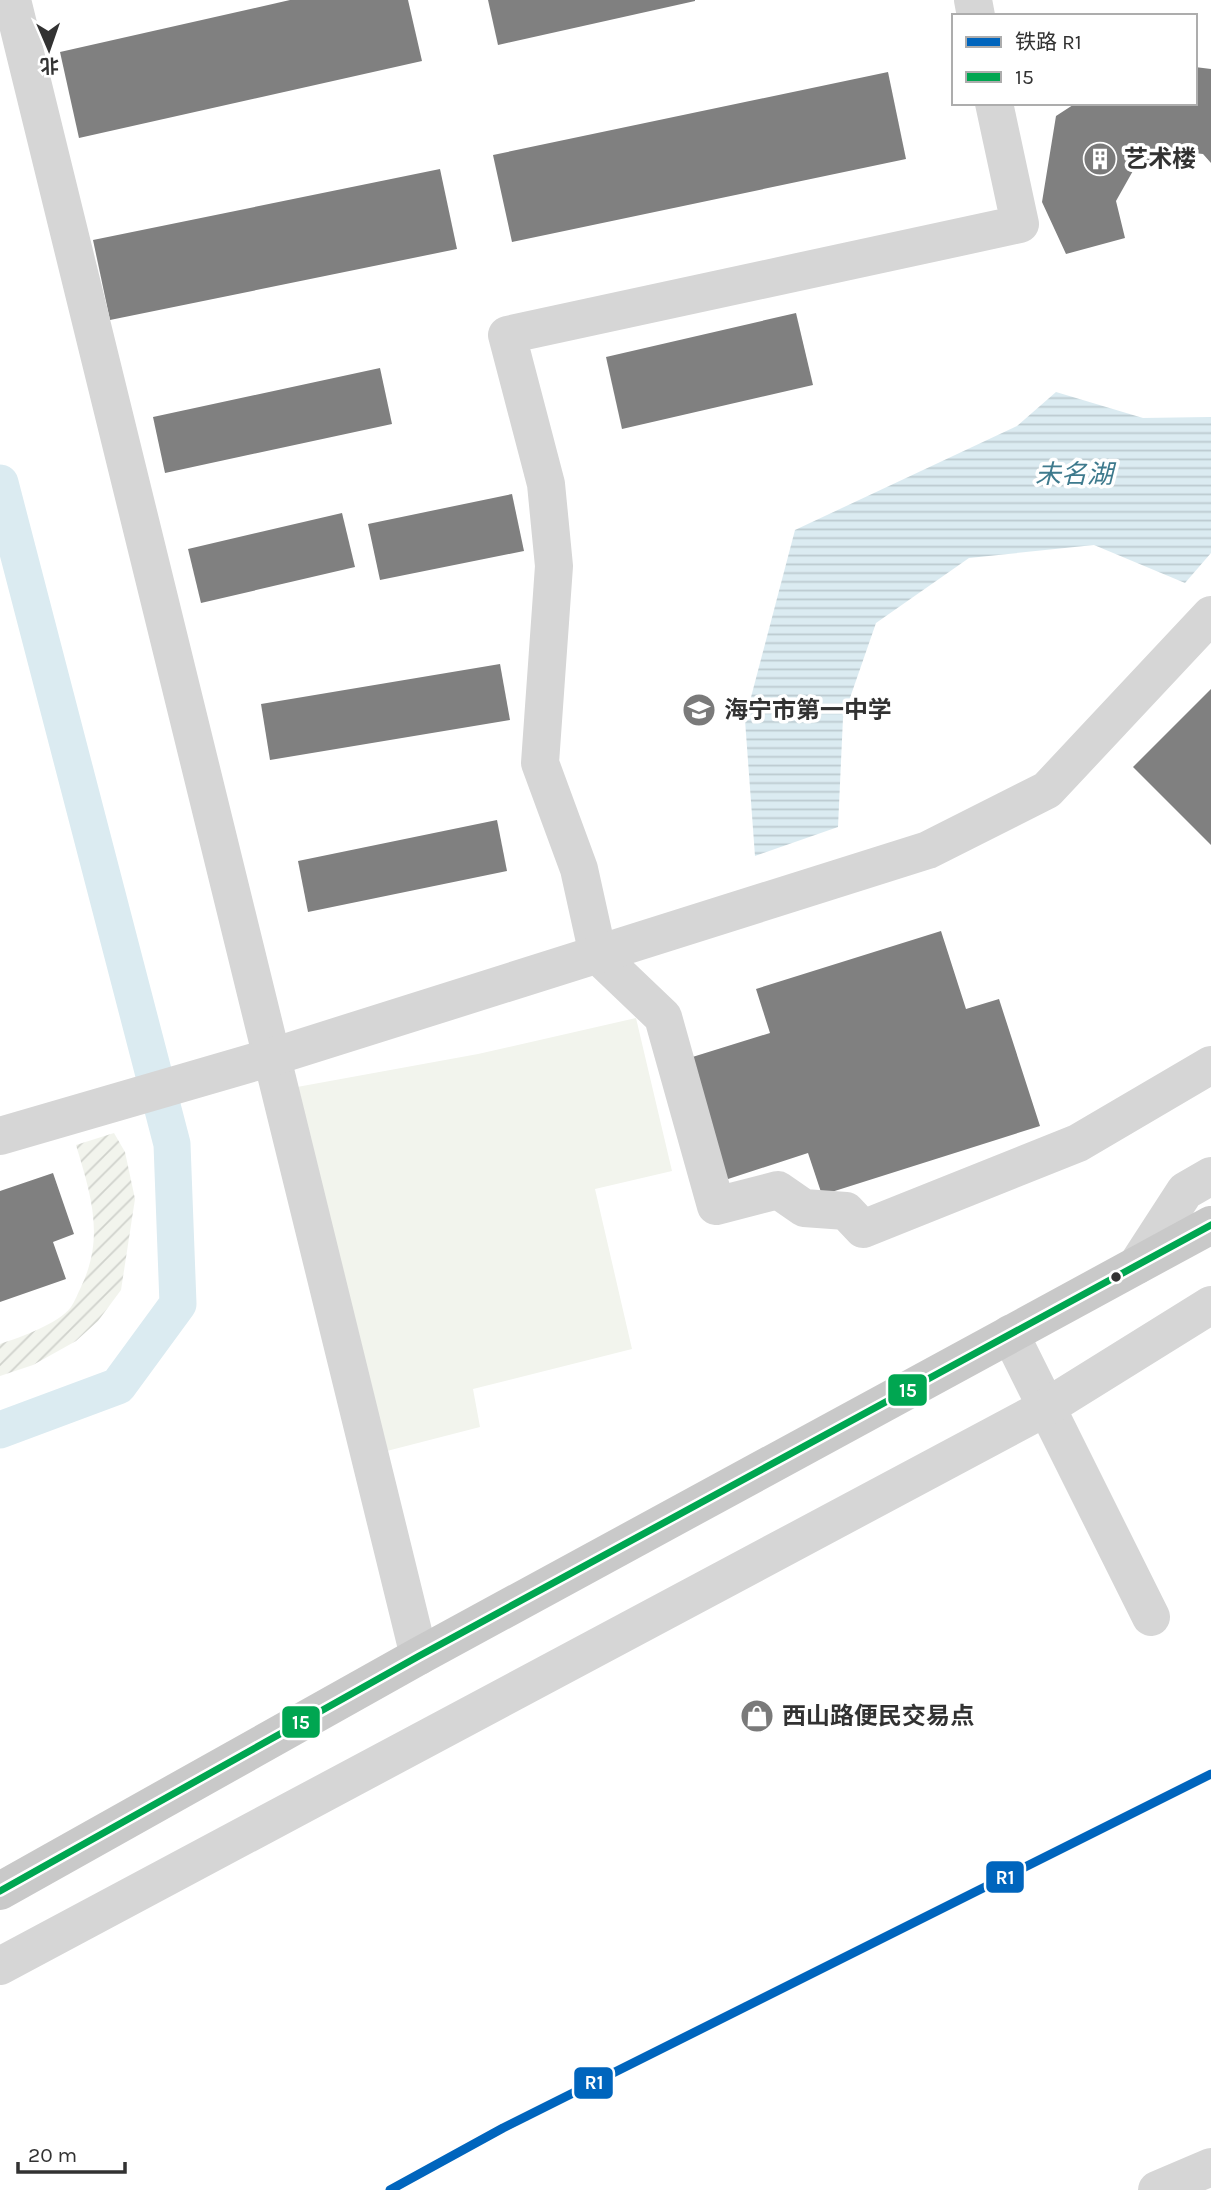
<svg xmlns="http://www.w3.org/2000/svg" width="1211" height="2190" viewBox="0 0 1211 2190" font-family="Karla,'Noto Sans SC',sans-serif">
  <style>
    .garden { fill: url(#garden-furrows) }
    .pitch { fill: #f2f4ed }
    .water { fill: url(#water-rules) }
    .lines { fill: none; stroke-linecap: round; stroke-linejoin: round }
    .canal { stroke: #dbebf1; stroke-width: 37 }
    .building { fill: #808080 }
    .minor { stroke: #d6d6d6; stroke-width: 38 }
    .major { stroke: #c9c9c9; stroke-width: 38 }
    .bus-1-casing { stroke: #fff; stroke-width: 12 }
    .bus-1 { stroke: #00a651; stroke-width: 7 }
    .rail-1-casing { stroke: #fff; stroke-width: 14 }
    .rail-1 { stroke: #0065bd; stroke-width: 9 }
    .bus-dot { fill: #323232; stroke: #fff; stroke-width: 2.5 }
    .labels { text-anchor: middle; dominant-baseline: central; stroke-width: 7; stroke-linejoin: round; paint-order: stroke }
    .poi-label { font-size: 24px; font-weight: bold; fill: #323232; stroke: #fff; text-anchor: start }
    .water-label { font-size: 26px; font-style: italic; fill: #3e7a8d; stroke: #fff }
    .line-badge { stroke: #fff; stroke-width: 2.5 }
    .badge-label { font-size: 19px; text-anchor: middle; font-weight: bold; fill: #fff }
  </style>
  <defs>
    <pattern id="garden-furrows" width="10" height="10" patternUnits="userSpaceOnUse" patternTransform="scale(1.75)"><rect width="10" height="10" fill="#f2f4ed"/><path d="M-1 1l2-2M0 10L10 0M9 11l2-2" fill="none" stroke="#d0d2cc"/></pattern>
    <pattern id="water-rules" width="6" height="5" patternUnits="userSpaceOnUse" patternTransform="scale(1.75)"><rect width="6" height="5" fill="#dbebf1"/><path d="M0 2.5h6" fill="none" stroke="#bccacf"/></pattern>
  </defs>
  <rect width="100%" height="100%" fill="#fff"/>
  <path class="garden" d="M 114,1133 L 125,1152 L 135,1199 L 121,1290 L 98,1321 L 76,1341 L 33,1365 L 0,1376 L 0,1344 C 21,1337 58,1324 71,1307 C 75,1301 78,1293 81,1287 C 105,1237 91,1195 76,1145 Z"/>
  <polygon class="pitch" points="636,1018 672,1171 595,1189 632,1349 473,1389 480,1427 383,1452 297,1087 478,1054"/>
  <polygon class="water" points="1056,392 1143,418 1211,417 1211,553 1185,583 1094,545 969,558 876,623 843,718 838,827 755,856 745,720 795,530 1017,426"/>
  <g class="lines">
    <polyline class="canal" points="0,483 172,1144 178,1304 118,1386 0,1430"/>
  </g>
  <g class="building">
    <polygon points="290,0 408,0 422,61 79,138 60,52"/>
    <polygon points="488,0 695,0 695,1 498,45"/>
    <polygon points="1195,67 1211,69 1211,163 1203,154 1166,150 1134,169 1116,201 1125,238 1066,254 1042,202 1056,116 1076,103 1195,103"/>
    <polygon points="888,72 906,159 512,242 493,155"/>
    <polygon points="440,169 457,249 110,320 93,240"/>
    <polygon points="796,313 813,385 622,429 606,357"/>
    <polygon points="380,368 392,424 165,473 153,417"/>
    <polygon points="512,494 524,551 380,580 368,524"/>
    <polygon points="342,513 355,567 201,603 188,549"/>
    <polygon points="500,664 510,720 270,760 261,704"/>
    <polygon points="1211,689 1211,845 1133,767"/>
    <polygon points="497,820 507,871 308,912 298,861"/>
    <polygon points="941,931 966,1009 999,999 1040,1126 822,1195 808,1153 725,1180 686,1059 770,1033 756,989"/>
    <polygon points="53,1173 74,1234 53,1242 66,1279 0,1302 0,1191"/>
  </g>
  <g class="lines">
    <g class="minor">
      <polyline points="12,0 419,1656"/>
      <polyline points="973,0 976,16"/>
      <polyline points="994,103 1020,224 507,335 546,484 554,566 540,763 579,869 598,955 663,1017 716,1206 778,1190 804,1208 846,1211 863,1229 1078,1143 1211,1065"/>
      <polyline points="0,1136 272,1057 928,850 1047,790 1211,615"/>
      <polyline points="1137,1265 1185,1191 1211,1176"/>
      <polyline points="1010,1334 1151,1617"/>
      <polyline points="0,1966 1047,1407 1211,1305"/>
      <polyline points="1157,2190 1211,2167"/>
    </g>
    <polyline class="major" points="0,1891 419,1656 1211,1225"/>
    <defs>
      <polyline id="bus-1" points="0,1891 419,1656 1211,1225"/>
    </defs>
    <use href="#bus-1" class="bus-1-casing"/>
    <use href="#bus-1" class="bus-1"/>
    <defs>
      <polyline id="rail-1" points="390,2190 503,2128 1211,1774"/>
    </defs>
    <use href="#rail-1" class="rail-1-casing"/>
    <use href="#rail-1" class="rail-1"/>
  </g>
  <defs>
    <symbol id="building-disc" viewBox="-11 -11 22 22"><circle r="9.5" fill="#7a7a7a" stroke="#fff"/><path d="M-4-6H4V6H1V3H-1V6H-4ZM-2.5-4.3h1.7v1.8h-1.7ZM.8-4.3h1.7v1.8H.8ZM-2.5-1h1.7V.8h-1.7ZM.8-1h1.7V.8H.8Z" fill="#fff"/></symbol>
    <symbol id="school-disc" viewBox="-11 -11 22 22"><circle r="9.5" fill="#7a7a7a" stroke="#fff"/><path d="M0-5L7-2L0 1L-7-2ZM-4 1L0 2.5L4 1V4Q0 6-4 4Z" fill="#fff"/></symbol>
    <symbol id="shop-disc" viewBox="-11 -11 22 22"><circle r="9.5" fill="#7a7a7a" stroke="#fff"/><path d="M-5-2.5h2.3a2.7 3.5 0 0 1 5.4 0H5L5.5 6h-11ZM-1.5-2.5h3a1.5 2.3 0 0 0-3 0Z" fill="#fff"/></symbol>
  </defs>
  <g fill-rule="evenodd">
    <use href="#building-disc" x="1081" y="140" width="38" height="38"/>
    <use href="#school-disc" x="680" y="691" width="38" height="38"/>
    <use href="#shop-disc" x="738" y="1697" width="38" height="38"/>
  </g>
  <circle class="bus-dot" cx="1116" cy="1277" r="6"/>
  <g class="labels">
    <g class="poi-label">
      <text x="1124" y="159">艺术楼</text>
      <text x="724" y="710">海宁市第一中学</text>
      <text x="782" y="1716">西山路便民交易点</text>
    </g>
    <g class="water-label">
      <text x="1074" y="474">未名湖</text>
    </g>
  </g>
  <g class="line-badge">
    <rect x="887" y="1373" width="41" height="34" rx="7" fill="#00a651"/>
    <rect x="281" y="1705" width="40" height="34" rx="7" fill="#00a651"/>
    <rect x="985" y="1860" width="40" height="34" rx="7" fill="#0065bd"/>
    <rect x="573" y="2066" width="41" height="34" rx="7" fill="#0065bd"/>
  </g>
  <g class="badge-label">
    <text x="908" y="1397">15</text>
    <text x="301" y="1729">15</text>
    <text x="1005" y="1884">R1</text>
    <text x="594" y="2089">R1</text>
  </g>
  <rect x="952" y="14" width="245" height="91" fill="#ffffff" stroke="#adadad" stroke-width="2"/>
  <rect x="966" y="37" width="35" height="10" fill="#0065bd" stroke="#adadad" stroke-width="2"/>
  <text x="1015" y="49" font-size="21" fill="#323232">铁路 R1</text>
  <rect x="966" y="72" width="35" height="10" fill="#00a651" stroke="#adadad" stroke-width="2"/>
  <text x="1015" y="84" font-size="21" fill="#323232">15</text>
  <g transform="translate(49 49) rotate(178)" stroke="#ffffff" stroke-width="5" paint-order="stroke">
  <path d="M0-5L12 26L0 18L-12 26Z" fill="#323232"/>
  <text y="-10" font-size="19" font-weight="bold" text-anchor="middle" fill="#323232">北</text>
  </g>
  <path d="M18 2162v10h107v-10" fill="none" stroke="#323232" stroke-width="3.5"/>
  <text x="28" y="2162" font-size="21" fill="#323232" stroke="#ffffff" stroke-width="5" paint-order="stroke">20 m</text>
</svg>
